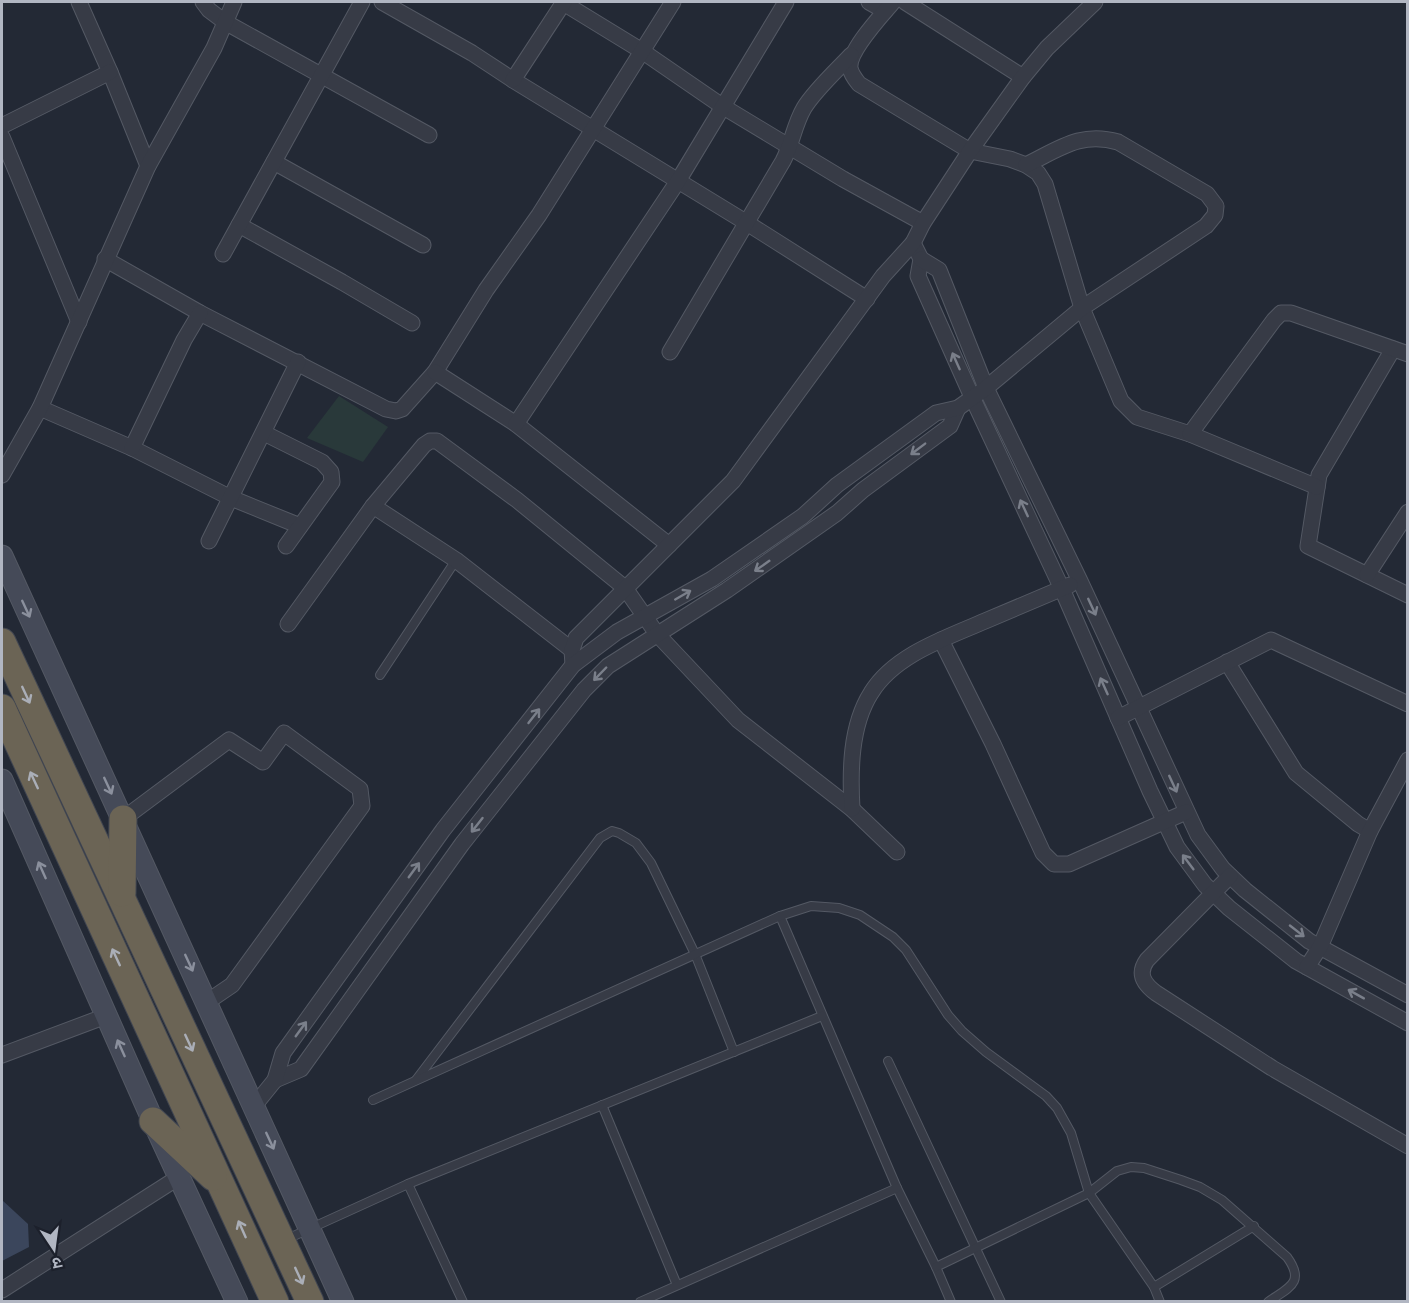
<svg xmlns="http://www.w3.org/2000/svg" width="1409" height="1303" viewBox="0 0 1409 1303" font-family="Helvetica,'Noto Sans Devanagari',sans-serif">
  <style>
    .green { fill: #29393a }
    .water { fill: #3b465c }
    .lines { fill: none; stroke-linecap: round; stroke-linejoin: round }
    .lane-casing { stroke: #545964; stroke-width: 10 }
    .street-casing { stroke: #545964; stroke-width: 17 }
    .secondary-casing { stroke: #545964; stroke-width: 23 }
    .highway-casing { stroke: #414651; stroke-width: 29 }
    .lane { stroke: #373b46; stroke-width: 8 }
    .street { stroke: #373b46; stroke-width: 15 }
    .secondary { stroke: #454a58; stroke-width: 21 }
    .highway { stroke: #6b6455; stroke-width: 27 }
    .oneway { stroke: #7a7f8a }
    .oneway2 { stroke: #8b909d }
    .oneway3 { stroke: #aaaeb7 }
  </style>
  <rect width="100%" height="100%" fill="#232935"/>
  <polygon class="green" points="339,396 388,427 363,462 307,438"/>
  <polygon class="water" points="2,1200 28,1224 29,1247 2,1261"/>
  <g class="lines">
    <defs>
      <g id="lane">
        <polyline points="380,675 456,560"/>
        <polyline points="780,916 897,1188 936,1267 951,1302"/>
        <polyline points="888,1061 1001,1302"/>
        <polyline points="416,1080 600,838 612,831 619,833 636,843 651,863 695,954 734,1052"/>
        <polyline points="373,1100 780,916 811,906 839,908 860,915 893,937 906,950 948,1015 962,1031 986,1052 1046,1096 1057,1108 1071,1133 1089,1193 1154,1287"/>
        <polyline points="602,1105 677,1285"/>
        <polyline points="408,1184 463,1302"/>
        <polyline points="287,1239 408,1184 822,1016"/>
        <path d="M 936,1267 L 1089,1193 L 1117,1171 L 1131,1167 L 1144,1168 L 1181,1180 L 1200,1187 L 1222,1200 L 1287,1257 C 1306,1283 1288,1288 1268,1302"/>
        <polyline points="640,1302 897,1188"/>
        <polyline points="1160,1302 1154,1287 1254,1226"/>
      </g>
      <g id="street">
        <polyline points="79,2 110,72 148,166"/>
        <polyline points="203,2 209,10 225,22 429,135"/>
        <polyline points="382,2 472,53 513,80 747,223 867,299"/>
        <polyline points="562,2 642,51 722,106 843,179 923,223"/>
        <polyline points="869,2 885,11"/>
        <path d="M 893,2 C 882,15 848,51 850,68 C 851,74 855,79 859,84 L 970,151 L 1010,159 L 1026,165 L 1038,173 L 1045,184 L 1082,308 L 1121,401 L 1137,417 L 1190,434"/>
        <polyline points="905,2 1023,77"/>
        <polyline points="513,80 564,2"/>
        <polyline points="2,126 110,72"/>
        <polyline points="2,137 79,322"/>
        <polyline points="274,162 423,245"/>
        <polyline points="239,225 342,282 412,323"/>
        <polyline points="913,243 921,259 918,276 972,397 1062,589 1150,791 1177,847 1205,885 1229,908 1296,961 1408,1023"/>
        <polyline points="223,254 362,2"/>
        <polyline points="105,259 200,313 386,409 396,411 402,409 435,372 486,290 539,215 673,2"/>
        <polyline points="921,259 939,270 986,388 1080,581 1198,835 1223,869 1245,890 1309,941 1408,995"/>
        <polyline points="1393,349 1319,475 1308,546 1408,595"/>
        <path d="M 670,352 L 783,161 C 792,144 794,125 804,108 C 814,91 837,70 851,55"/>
        <polyline points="435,372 516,424 669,545"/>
        <polyline points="40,408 132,448 231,498 300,526"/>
        <polyline points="516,424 678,181 786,2"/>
        <polyline points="264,433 322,462 331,472 332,482 286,546"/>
        <polyline points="132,448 184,340 200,313"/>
        <polyline points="2,475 40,408 148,166 214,48 234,2"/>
        <polyline points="1317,487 1190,434 1274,320 1281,313 1291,313 1408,354"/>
        <polyline points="373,506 456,560 572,650"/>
        <polyline points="209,541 298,362"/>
        <polyline points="1367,575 1408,512"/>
        <polyline points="288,624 373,506 424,445 430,441 437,441 517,500 625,588 657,634 738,720 852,809 897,852"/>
        <polyline points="941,640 993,744 1043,853 1054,864 1069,864 1186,812"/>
        <polyline points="1227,662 1296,773 1358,824 1370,831"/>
        <polyline points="573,665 572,650 576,638 733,481 883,276 913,243 923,223 970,151 1023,77 1047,48 1095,2"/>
        <polyline points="1118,718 1271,640 1408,704"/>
        <path d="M 852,809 C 850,772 850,726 871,693 C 894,655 946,638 985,621 C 1014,609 1042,597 1070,585"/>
        <polyline points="123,819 229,740 263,762 284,733 360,789 362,806 232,985 207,1002"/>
        <path d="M 1230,876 L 1147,960 C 1137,974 1144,984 1156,993 L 1272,1068 L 1408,1146"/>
        <polyline points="1307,967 1320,947 1370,831 1408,760"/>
        <polyline points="2,1055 106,1016"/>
        <polyline points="275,1080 301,1069 462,844 584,690 608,666 727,590 837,513 863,490 950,426 958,408"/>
        <path d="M 254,1106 L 275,1080 L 283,1053 L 443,830 L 573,665 L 617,632 L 712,579 L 803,516 L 837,485 L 936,413 L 958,408 L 986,388 L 1082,308 L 1206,226 L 1215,215 L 1216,206 L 1207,194 L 1118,142 C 1081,131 1059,149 1026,165"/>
        <polyline points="2,1290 179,1177"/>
      </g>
      <g id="secondary">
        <polyline points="2,556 343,1302"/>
        <polyline points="2,780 153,1121 237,1302"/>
      </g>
      <g id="highway">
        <polyline points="2,642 310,1302"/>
        <polyline points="2,708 275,1302"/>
        <polyline points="122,893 123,819"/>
        <polyline points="153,1121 213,1177"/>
      </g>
    </defs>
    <use href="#lane" class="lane-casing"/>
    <use href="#street" class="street-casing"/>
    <use href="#secondary" class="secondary-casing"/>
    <use href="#highway" class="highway-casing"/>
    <use href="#lane" class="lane"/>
    <use href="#street" class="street"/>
    <use href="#secondary" class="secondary"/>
    <use href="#highway" class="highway"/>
  </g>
  <defs><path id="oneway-shaft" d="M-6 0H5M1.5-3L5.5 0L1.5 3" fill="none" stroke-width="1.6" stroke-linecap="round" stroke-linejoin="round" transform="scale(1.5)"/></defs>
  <g class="oneway">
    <use href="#oneway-shaft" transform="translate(956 361) rotate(-114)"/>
    <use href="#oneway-shaft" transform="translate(918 449) rotate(143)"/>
    <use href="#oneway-shaft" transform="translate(1024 508) rotate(-115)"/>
    <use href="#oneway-shaft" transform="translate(762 566) rotate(145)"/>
    <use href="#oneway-shaft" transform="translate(683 595) rotate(-30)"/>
    <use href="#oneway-shaft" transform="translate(1092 607) rotate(65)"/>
    <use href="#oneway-shaft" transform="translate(600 674) rotate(134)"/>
    <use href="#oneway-shaft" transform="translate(1104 686) rotate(-114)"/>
    <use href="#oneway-shaft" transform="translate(534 716) rotate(-52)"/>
    <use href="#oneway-shaft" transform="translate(1173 784) rotate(65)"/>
    <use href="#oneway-shaft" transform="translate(477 825) rotate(128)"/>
    <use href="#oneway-shaft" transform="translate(1188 862) rotate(-127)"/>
    <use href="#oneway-shaft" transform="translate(414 870) rotate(-54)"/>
    <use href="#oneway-shaft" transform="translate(1297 931) rotate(38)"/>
    <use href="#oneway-shaft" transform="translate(1356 994) rotate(-151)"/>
    <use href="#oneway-shaft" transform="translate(301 1029) rotate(-54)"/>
  </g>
  <g class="oneway2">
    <use href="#oneway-shaft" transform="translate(26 609) rotate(65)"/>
    <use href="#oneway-shaft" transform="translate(108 786) rotate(65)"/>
    <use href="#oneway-shaft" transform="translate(42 870) rotate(-114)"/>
    <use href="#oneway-shaft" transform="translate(189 963) rotate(65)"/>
    <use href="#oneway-shaft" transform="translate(121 1048) rotate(-114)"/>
    <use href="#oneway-shaft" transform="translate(270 1141) rotate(65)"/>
  </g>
  <g class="oneway3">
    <use href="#oneway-shaft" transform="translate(26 695) rotate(65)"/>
    <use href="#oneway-shaft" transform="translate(34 780) rotate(-115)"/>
    <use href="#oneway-shaft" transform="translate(116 957) rotate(-115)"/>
    <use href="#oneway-shaft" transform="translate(189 1043) rotate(65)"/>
    <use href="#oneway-shaft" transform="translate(242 1229) rotate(-114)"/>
    <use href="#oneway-shaft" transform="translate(299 1276) rotate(65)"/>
  </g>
  <rect width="1409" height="1303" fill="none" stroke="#b1b6c2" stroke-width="6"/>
  <g transform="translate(54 1249) rotate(167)" stroke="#1c202b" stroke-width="4.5" paint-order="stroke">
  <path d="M0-4.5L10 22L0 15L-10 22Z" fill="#b1b6c2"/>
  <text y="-9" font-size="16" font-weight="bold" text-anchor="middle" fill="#b1b6c2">उ</text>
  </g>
</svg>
